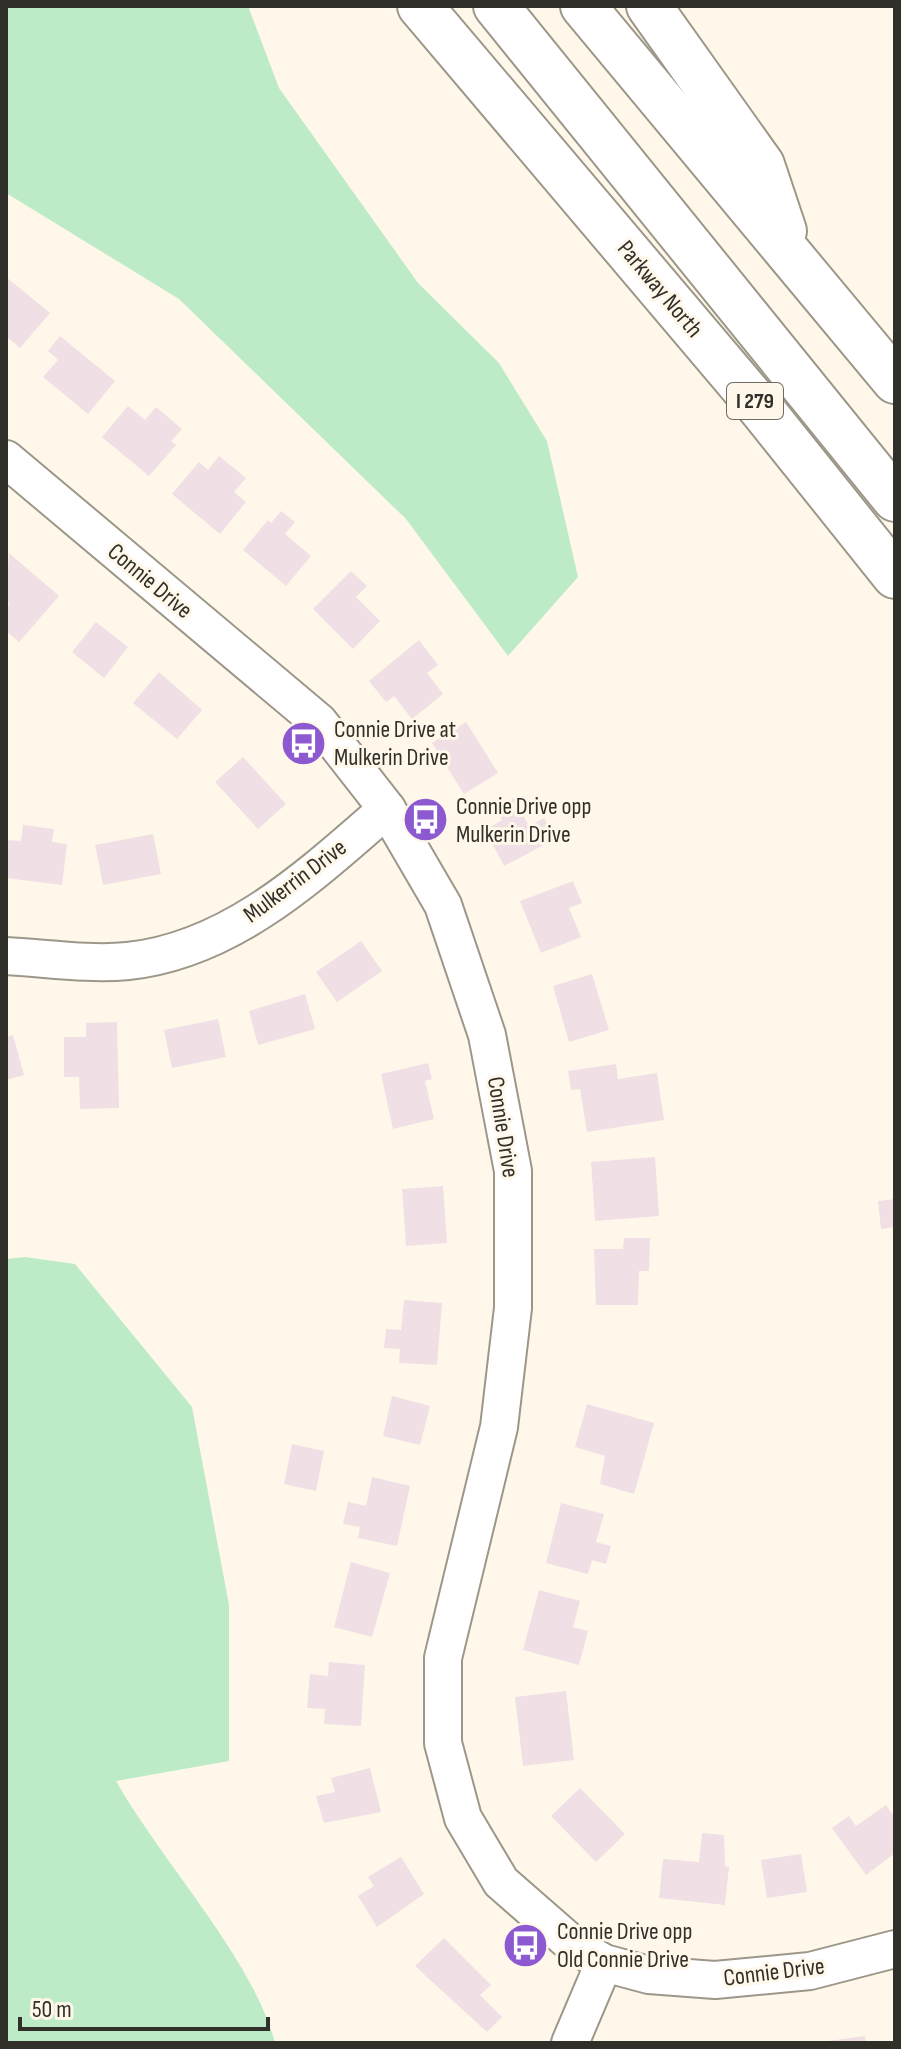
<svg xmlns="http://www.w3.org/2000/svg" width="901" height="2049" viewBox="0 0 901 2049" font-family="'Sofia Sans Condensed',sans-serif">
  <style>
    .green { fill: #bdebc7 }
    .building { fill: #f0dfe4 }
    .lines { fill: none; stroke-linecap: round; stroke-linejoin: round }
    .street-casing { stroke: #9d978a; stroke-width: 40 }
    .highway-casing { stroke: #9d978a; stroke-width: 48 }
    .street { stroke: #fff; stroke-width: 36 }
    .highway { stroke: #fff; stroke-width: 44 }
    .labels { text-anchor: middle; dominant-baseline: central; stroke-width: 6; stroke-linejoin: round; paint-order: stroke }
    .shield { fill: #fff8ea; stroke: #6f6b63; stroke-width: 2 }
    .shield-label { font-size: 22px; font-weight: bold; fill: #312f29 }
    .street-label { font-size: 24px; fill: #312f29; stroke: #fff8ea }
    .poi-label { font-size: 24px; fill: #312f29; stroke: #fff8ea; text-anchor: start }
  </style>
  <rect width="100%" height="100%" fill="#fff8ea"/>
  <g class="green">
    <polygon points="6,6 248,6 279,88 418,283 499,363 547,441 578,577 508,656 406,519 179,299 6,193"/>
    <path d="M 25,1257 L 75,1264 L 192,1407 L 229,1605 L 229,1761 L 116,1781 C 161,1861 254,1960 275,2043 L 6,2043 L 6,1259 Z"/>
  </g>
  <g class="building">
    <polygon points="6,277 50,313 20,348 6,336"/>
    <polygon points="60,336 115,381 88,414 43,377 58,360 48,351"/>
    <polygon points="128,406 145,420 156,407 182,429 171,441 176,445 149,476 102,437"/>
    <polygon points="219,456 246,478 234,492 246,502 220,534 172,494 199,462 208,470"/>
    <polygon points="281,511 295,522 285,534 311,556 286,586 243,550 268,520 271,523"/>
    <polygon points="9,553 59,596 19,642 6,631 6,609 10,604 6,601"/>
    <polygon points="351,571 367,586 356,597 380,621 353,649 313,609"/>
    <polygon points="96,622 128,647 104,678 72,652"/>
    <polygon points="419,640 438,665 427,673 443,694 412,719 394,696 386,702 369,681"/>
    <polygon points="159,672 202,710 177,739 133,703"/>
    <polygon points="466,722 498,773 464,794 432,743"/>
    <polygon points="243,757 286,804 258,829 215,782"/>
    <polygon points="514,798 529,826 544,818 555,839 504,866 485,830 502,820 496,808"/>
    <polygon points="23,825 54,829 52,842 67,844 62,885 6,878 7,840 21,841"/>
    <polygon points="153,834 161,874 103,885 95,845"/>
    <polygon points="573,881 582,903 569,908 581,937 541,953 520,901"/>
    <polygon points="361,941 382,971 337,1002 316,972"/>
    <polygon points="592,974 609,1030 569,1042 553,986"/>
    <polygon points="305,994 315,1029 258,1045 249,1011"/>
    <polygon points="218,1019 226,1057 172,1068 164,1030"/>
    <polygon points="117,1022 119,1108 80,1109 79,1077 64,1077 64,1037 86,1037 86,1023"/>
    <polygon points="13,1035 24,1075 6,1080 6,1037"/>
    <polygon points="428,1063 432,1079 425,1081 434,1119 393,1129 381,1074"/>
    <polygon points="616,1064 618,1079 657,1073 664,1120 587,1132 580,1089 571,1090 568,1071"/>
    <polygon points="655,1157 659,1216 595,1221 591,1162"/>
    <polygon points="443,1186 447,1243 406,1246 402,1189"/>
    <polygon points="895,1199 895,1227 881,1229 878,1201"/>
    <polygon points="624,1238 650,1238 649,1271 639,1271 638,1305 596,1305 594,1249 623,1249"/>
    <polygon points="404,1300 442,1303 437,1365 399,1363 400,1349 384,1348 386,1329 401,1330"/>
    <polygon points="392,1396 430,1406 420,1445 383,1436"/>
    <polygon points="587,1404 654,1423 634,1494 600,1484 605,1456 575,1447"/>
    <polygon points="292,1444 324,1451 316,1491 284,1484"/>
    <polygon points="372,1477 410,1486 397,1546 358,1538 360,1527 343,1524 348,1502 366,1506"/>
    <polygon points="561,1503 604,1514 596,1542 611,1546 606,1564 592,1560 588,1574 546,1563"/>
    <polygon points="351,1562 390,1573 372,1637 334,1627"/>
    <polygon points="539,1590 580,1601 573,1627 588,1631 579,1665 523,1650"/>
    <polygon points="329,1662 365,1665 361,1726 324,1724 325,1709 307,1708 310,1674 328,1676"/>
    <polygon points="566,1691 574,1760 523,1766 515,1697"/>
    <polygon points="370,1768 381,1812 324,1823 316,1796 335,1792 331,1778"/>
    <polygon points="580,1788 625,1834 596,1862 551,1816"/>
    <polygon points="886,1805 895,1818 895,1853 866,1875 832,1828 849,1816 856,1826"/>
    <polygon points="702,1833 724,1835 725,1866 729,1867 725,1905 659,1898 663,1859 699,1862"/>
    <polygon points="801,1854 807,1892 767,1898 761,1860"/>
    <polygon points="401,1857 424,1894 377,1927 358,1896 374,1886 368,1877"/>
    <polygon points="444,1938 491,1985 480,1995 502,2017 487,2032 415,1966"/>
    <polygon points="865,2036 866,2043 828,2043 828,2041"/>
  </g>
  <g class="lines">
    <defs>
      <g id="street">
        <polyline points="6,459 319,722 387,809 443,905 487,1035 513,1171 513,1308 499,1427 443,1658 443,1743 463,1818 501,1882 572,1944 604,1963 649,1975 715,1980 810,1971 895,1949"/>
        <path d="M 6,956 C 45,958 89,965 128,961 C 232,950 312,874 387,809"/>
        <polyline points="570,2043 604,1963"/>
      </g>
      <g id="highway">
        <polyline points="420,6 763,411 895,576"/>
        <polyline points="496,6 895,499"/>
        <polyline points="583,6 895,381"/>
        <polyline points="649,6 762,165 784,231"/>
      </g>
    </defs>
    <use href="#street" class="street-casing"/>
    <use href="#highway" class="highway-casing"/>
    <use href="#street" class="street"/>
    <use href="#highway" class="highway"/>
  </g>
  <defs>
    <symbol id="bus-disc" viewBox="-11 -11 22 22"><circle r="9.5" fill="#8d59d1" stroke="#fff8ea"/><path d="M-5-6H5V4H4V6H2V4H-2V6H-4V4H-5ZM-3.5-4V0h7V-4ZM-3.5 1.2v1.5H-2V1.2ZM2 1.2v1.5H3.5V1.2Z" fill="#fff"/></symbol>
  </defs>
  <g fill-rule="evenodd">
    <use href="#bus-disc" x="278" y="718" width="51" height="51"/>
    <use href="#bus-disc" x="400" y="794" width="51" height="51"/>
    <use href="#bus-disc" x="500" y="1920" width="51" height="51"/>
  </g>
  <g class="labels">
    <rect class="shield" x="727" y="383" width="56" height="36" rx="6"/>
    <g class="shield-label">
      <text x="755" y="401">I 279</text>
    </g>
    <g class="street-label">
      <text transform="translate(660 289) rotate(50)">Parkway North</text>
      <text transform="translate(150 581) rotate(40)">Connie Drive</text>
      <text transform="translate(295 881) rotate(-37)">Mulkerrin Drive</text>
      <text transform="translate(503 1127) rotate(81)">Connie Drive</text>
      <text transform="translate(774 1972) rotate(-7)">Connie Drive</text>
    </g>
    <g class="poi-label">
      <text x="334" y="729">Connie Drive at<tspan x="334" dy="28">Mulkerin Drive</tspan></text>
      <text x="456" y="806">Connie Drive opp<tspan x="456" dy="28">Mulkerin Drive</tspan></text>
      <text x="557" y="1931">Connie Drive opp<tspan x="557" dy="28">Old Connie Drive</tspan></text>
    </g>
  </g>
  <rect width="901" height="2049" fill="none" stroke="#312f29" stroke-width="16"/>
  <path d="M20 2017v12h248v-12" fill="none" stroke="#312f29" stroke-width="4"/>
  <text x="32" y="2017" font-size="24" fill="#312f29" stroke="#fff8ea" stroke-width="6" paint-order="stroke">50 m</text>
</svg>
